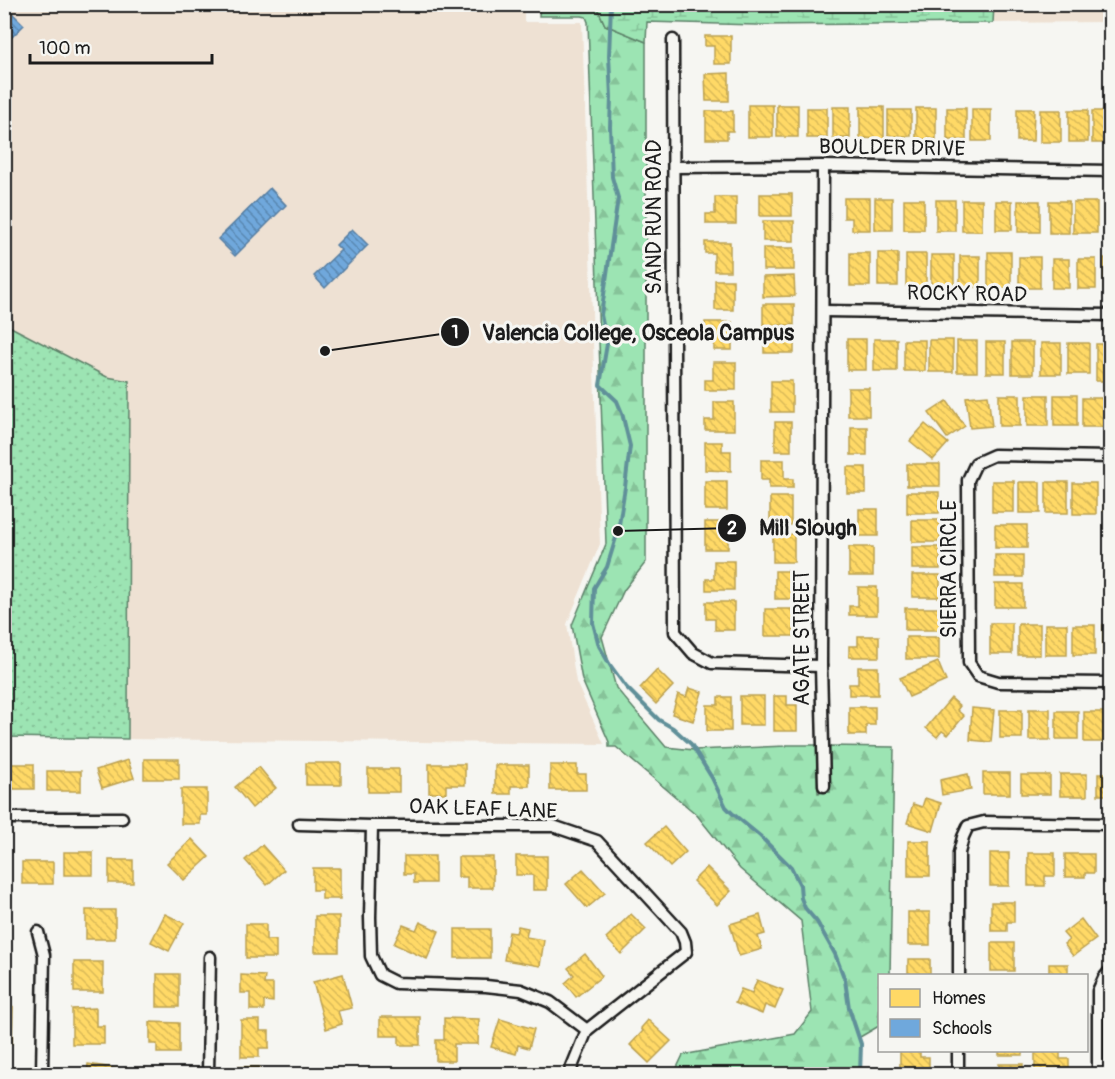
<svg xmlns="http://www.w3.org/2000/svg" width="1115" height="1079" viewBox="0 0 1115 1079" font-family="Pangolin,sans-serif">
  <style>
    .built { fill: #eee1d3 }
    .green { fill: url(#green-dots); stroke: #5c8068; stroke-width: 1.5 }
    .forest { fill: url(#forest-firs); stroke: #5c8068; stroke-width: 1.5 }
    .wetland { fill: url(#wetland-marsh); stroke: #5c8068; stroke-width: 1.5 }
    .homes { fill: url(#homes-back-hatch); stroke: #bba050; stroke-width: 1.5 }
    .schools { fill: url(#schools-back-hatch); stroke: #567ea2; stroke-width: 1.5 }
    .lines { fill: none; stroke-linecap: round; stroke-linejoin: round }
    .stream { stroke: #619099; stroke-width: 4 }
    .street-casing { stroke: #1c1c1c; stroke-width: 15 }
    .street { stroke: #f6f6f2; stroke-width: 10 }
    .labels { text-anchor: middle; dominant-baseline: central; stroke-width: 6; stroke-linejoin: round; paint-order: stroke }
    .street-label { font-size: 21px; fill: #1c1c1c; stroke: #f6f6f2 }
    .leader { fill: none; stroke: #1c1c1c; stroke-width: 2 }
    .callout-dot { fill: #1c1c1c; stroke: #f6f6f2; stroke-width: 2 }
    .mark-label { font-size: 18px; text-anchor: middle; font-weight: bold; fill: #fff }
    .callout-label { font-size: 22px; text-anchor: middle; font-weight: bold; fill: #1c1c1c; stroke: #f6f6f2; stroke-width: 6; stroke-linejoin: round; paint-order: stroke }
  </style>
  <defs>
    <pattern id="green-dots" width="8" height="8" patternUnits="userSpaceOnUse" patternTransform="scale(1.5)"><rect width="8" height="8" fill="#9ce4b3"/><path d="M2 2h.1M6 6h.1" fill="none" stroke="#86c399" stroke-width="1.8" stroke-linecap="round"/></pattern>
    <pattern id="forest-firs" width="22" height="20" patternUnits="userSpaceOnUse" patternTransform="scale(1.5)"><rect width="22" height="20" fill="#9ce4b3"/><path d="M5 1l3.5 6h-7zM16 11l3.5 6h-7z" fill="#86c399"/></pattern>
    <pattern id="wetland-marsh" width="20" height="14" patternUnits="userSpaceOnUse" patternTransform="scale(1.5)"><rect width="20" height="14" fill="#9ce4b3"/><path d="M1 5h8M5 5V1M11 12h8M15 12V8" fill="none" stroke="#86c399"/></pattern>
    <pattern id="homes-back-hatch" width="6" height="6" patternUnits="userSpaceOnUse" patternTransform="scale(1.5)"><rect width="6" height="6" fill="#ffd966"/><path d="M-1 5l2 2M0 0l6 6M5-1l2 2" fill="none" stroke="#daba58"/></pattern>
    <pattern id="schools-back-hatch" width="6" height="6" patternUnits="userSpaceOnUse" patternTransform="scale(1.5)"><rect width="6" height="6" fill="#6fa8dc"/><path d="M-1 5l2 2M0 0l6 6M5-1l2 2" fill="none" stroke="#5a88b2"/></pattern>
  </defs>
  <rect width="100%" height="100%" fill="#f6f6f2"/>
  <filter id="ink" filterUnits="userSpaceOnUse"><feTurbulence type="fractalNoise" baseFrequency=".0167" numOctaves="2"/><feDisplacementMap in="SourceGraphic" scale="12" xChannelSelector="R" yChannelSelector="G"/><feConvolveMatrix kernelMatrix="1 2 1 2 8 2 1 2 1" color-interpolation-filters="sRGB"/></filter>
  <g filter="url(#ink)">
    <g class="built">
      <polygon points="524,4 524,22 582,22 600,544 567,624 576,682 604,744 128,739 129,381 107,377 5,324 4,5"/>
      <polygon points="994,5 1110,5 1110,22 993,23"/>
    </g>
    <polygon class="green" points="5,324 107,377 129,381 128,739 5,737"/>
    <polygon class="forest" points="540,5 596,5 605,25 646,42 646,562 624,590 602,637 616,688 666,747 694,750 786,746 786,745 817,745 818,793 830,792 829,746 894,747 890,975 880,976 879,1026 860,1037 860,1074 674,1074 683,1055 795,1034 812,1012 801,921 740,869 696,814 616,747 609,747 609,742 582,680 572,625 606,544 588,22 586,17 582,16 539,16"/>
    <polygon class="wetland" points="596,5 994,4 994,5 993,23 756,25 647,22 646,42 605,25"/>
    <g class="homes">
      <polygon points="705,36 731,36 731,64 714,64 714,46 705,46"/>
      <polygon points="729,73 729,101 706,101 705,74"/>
      <rect x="748" y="105" width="25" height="32"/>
      <rect x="777" y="105" width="21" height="32"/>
      <rect x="833" y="107" width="17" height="31"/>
      <polygon points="860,107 884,107 884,139 860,138"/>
      <rect x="807" y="108" width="20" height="30"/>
      <rect x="916" y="108" width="20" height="31"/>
      <rect x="947" y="108" width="19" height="32"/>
      <rect x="972" y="109" width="19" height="32"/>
      <polygon points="1017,109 1034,109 1033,141 1017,141"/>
      <rect x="888" y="110" width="23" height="26"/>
      <rect x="1040" y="110" width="21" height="32"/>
      <rect x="1069" y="110" width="19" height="32"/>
      <polygon points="706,111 733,111 733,131 727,131 727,139 706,139"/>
      <rect x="1092" y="111" width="18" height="32"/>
      <rect x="760" y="194" width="32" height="22"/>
      <polygon points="715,197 736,197 736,224 706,224 706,214 715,214"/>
      <polygon points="844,198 870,198 870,230 852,230 852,218 844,218"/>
      <rect x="875" y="198" width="17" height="32"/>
      <rect x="904" y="199" width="20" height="31"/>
      <rect x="936" y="200" width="19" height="31"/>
      <rect x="962" y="200" width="20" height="31"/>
      <rect x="996" y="201" width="16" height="29"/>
      <rect x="1018" y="201" width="22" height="31"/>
      <rect x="1049" y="201" width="20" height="32"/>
      <rect x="1073" y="202" width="24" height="31"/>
      <rect x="1105" y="202" width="5" height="32"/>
      <rect x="763" y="221" width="31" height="20"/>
      <polygon points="705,242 730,242 730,271 714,271 714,253 705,253"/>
      <rect x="763" y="248" width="31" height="22"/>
      <rect x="988" y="252" width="23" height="36"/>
      <rect x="850" y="253" width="20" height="33"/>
      <rect x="878" y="253" width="20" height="33"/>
      <rect x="906" y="254" width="20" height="32"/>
      <rect x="931" y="255" width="23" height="32"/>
      <rect x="960" y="256" width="20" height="31"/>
      <rect x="1019" y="257" width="21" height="31"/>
      <rect x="1104" y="258" width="6" height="31"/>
      <rect x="1052" y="259" width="17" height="29"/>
      <rect x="1078" y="259" width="18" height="30"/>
      <polygon points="794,276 795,296 763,297 763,277"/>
      <rect x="715" y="280" width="18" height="30"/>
      <rect x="763" y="304" width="31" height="21"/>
      <polygon points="705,322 732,322 732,350 714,350 714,333 705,333"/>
      <rect x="764" y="331" width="30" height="22"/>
      <rect x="847" y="339" width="19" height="31"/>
      <rect x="874" y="339" width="23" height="32"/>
      <rect x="904" y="340" width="21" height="31"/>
      <rect x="929" y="340" width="24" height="32"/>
      <rect x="957" y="341" width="20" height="31"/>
      <rect x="986" y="342" width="19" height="31"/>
      <rect x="1012" y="342" width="21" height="32"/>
      <rect x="1041" y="343" width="20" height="31"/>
      <rect x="1068" y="343" width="21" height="31"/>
      <rect x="1096" y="344" width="14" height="37"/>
      <polygon points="713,362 736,362 736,390 705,390 705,380 713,380"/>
      <rect x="771" y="381" width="21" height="31"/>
      <rect x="848" y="388" width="21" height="28"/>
      <polygon points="988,395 992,426 970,428 966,397"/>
      <rect x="999" y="395" width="21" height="31"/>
      <rect x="1027" y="395" width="21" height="31"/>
      <rect x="1054" y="395" width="23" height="31"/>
      <rect x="1082" y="398" width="22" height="29"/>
      <polygon points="947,401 965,426 947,438 929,413"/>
      <polygon points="714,402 734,402 734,430 705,430 705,420 714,420"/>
      <rect x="775" y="422" width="16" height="29"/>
      <polygon points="925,424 948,443 933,460 910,441"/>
      <rect x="851" y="427" width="16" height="28"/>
      <polygon points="705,442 722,442 722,451 731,451 731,471 705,470"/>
      <polygon points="761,460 784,460 784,479 793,479 793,488 769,488 769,480 761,480"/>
      <rect x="907" y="464" width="33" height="22"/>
      <rect x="847" y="467" width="19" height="26"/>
      <rect x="705" y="481" width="22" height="29"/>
      <rect x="992" y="481" width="22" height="31"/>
      <rect x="1019" y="482" width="21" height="31"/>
      <rect x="1046" y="482" width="22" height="31"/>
      <rect x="1073" y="483" width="23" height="31"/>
      <rect x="1104" y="483" width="6" height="28"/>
      <rect x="907" y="492" width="32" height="21"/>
      <rect x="770" y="497" width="21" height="28"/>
      <polygon points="859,509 878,509 878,536 849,536 849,524 859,524"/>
      <rect x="912" y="520" width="28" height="22"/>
      <rect x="705" y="522" width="23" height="27"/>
      <rect x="995" y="525" width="32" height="23"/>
      <rect x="773" y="534" width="21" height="28"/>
      <rect x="849" y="547" width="24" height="29"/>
      <rect x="912" y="547" width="28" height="22"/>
      <rect x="995" y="555" width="28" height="22"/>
      <polygon points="714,561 734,561 734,590 706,590 706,579 714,579"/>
      <rect x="775" y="571" width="18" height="28"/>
      <rect x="912" y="575" width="28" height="22"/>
      <rect x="995" y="584" width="28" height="23"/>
      <polygon points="858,587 877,587 877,615 849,615 849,606 858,606"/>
      <polygon points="706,602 734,602 734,630 715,630 715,619 706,619"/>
      <rect x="905" y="608" width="35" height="22"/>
      <rect x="765" y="609" width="29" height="27"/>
      <rect x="990" y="623" width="22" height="31"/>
      <rect x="1018" y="624" width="22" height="31"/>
      <rect x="1045" y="624" width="22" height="31"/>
      <rect x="1073" y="625" width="22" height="30"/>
      <rect x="1103" y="625" width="7" height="31"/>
      <polygon points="858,636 879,636 879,657 849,657 849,646 858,646"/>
      <rect x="906" y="637" width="33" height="22"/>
      <polygon points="938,662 946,681 909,697 900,678"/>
      <polygon points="858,667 878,667 878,695 849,695 849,684 858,684"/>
      <polygon points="657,670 673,686 656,704 640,688"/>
      <polygon points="689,688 702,692 693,721 672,714 678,694 686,697"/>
      <rect x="740" y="696" width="24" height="29"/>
      <polygon points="774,696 787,696 787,705 797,705 797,731 774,731"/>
      <polygon points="718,697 731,697 731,731 707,731 707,705 718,705"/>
      <polygon points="951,698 960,706 957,710 964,716 948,735 942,731 937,737 926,728"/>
      <polygon points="849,707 875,707 875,725 866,725 866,735 849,735"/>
      <polygon points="972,708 994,710 991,742 970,740"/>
      <rect x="1029" y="709" width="21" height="31"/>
      <rect x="1000" y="710" width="22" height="28"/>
      <rect x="1056" y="711" width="22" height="28"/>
      <rect x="1084" y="712" width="21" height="30"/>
      <rect x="144" y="759" width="35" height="20"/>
      <polygon points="128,760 134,778 102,788 96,770"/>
      <rect x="306" y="763" width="35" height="22"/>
      <rect x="4" y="764" width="30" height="25"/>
      <polygon points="429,764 465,764 465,785 446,785 446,793 429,793"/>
      <polygon points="495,765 529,765 529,786 511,786 511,794 495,794"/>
      <polygon points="550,765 577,765 577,774 586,774 586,790 550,790"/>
      <polygon points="259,767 276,788 252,808 235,787"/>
      <rect x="368" y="769" width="31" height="23"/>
      <rect x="47" y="771" width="34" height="20"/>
      <rect x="983" y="773" width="27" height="21"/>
      <rect x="1098" y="773" width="12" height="22"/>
      <polygon points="968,774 971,790 942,795 940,780"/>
      <rect x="1060" y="774" width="27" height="22"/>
      <rect x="1021" y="775" width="29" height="19"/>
      <polygon points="181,789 207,789 207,815 200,815 200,824 181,824"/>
      <polygon points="925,798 941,803 933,831 907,823 913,804 922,807"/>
      <polygon points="664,827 686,852 670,867 647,842"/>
      <polygon points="192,839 209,857 184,880 167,863"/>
      <rect x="908" y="841" width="22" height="35"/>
      <polygon points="262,845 284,870 267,885 245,860"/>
      <rect x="64" y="852" width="29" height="23"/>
      <rect x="990" y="853" width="19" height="33"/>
      <polygon points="1028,853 1055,853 1055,876 1045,876 1045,886 1028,886"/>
      <polygon points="1065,854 1094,854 1094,873 1085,873 1085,877 1065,877"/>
      <rect x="1105" y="855" width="5" height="19"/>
      <polygon points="404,856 435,856 435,883 414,883 414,874 404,874"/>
      <polygon points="516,856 547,856 547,890 533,890 533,875 516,875"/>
      <polygon points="458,857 493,857 493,888 467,888 467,877 458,877"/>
      <rect x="109" y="860" width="24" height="23"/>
      <rect x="22" y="862" width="31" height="22"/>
      <polygon points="707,867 731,891 717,905 693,881"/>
      <polygon points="313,868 340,868 340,899 322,899 322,890 313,890"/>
      <polygon points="583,869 605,893 587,908 566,884"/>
      <polygon points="991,902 1014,902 1014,922 1007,922 1007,931 991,931"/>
      <rect x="86" y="910" width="29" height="29"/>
      <rect x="908" y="912" width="22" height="33"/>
      <polygon points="165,914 184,923 169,951 151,942"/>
      <polygon points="631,914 646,929 621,954 606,938"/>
      <polygon points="760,915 765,934 758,936 762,949 739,956 730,924"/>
      <rect x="315" y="916" width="24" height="36"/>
      <rect x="1102" y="918" width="8" height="17"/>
      <polygon points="1081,919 1096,939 1073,956 1064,944 1069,940 1063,933"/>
      <polygon points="420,922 439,931 427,959 394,944 403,925 416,930"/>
      <polygon points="246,924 266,924 266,940 276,940 276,958 246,958"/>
      <polygon points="518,926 528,928 526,937 544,940 540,966 504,960 509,932 516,933"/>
      <rect x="455" y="929" width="35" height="29"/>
      <rect x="991" y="943" width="23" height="28"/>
      <polygon points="585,954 602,976 576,997 565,983 574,975 568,968"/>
      <rect x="4" y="958" width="5" height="33"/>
      <rect x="908" y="959" width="22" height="17"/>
      <rect x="74" y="962" width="29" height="30"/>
      <rect x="1049" y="964" width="19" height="12"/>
      <rect x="157" y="974" width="22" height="33"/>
      <polygon points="343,974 352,1008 338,1011 342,1024 326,1029 313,982"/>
      <polygon points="241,975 265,976 264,984 273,984 273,1002 264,1001 264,1010 250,1010 250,993 241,993"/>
      <polygon points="757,980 783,990 775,1009 765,1005 762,1014 735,1003 741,989 752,993"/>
      <polygon points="4,1007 13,1007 12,1043 4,1043"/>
      <polygon points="96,1008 96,1026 104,1026 104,1044 72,1044 72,1009"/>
      <polygon points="380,1017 420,1017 420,1045 399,1045 399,1036 380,1036"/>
      <polygon points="444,1018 479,1019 478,1044 454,1044 454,1061 436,1061 436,1040 444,1040"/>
      <polygon points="500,1019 534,1029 529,1048 518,1045 516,1054 491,1047"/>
      <polygon points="241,1020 260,1020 260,1031 269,1031 269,1048 259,1048 259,1057 241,1057"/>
      <polygon points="648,1020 671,1041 649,1063 630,1045 643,1031 641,1028"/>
      <polygon points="150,1022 179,1023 179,1053 157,1053 157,1044 150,1044"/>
      <polygon points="900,1050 920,1050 920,1057 929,1057 929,1071 900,1071"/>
      <rect x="999" y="1050" width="24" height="5"/>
      <polygon points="1040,1050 1060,1050 1060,1059 1069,1059 1069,1074 1035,1074 1035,1052 1040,1052"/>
      <polygon points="88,1064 120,1069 119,1074 87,1074"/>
      <rect x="999" y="1064" width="24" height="10"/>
      <rect x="238" y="1067" width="21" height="7"/>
      <rect x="608" y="1068" width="18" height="6"/>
    </g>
    <g class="schools">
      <polygon points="4,5 24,25 9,40 4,35"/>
      <polygon points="270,188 286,205 235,256 218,239"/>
      <polygon points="352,229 368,245 325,288 314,276 341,250 336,245"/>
    </g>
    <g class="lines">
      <polyline class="stream" points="611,4 609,56 611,97 610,127 612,177 618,198 601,315 607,344 600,385 617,401 622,413 630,446 625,487 618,531 607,567 594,588 593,623 599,646 610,665 626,687 659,720 673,728 691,744 712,778 726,807 732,813 760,836 791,867 800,885 801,898 805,908 817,922 835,954 845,980 849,1008 861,1044 860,1074"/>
      <defs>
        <g id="street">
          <polyline points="673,40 675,632 693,653 712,663 821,666"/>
          <polyline points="823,166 821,666 824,786"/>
          <polyline points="674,167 823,166 1110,171"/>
          <polyline points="823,311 1110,315"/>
          <polyline points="1110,457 994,455 976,463 968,480 969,663 978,676 998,682 1110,683"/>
          <polyline points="4,818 122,818"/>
          <polyline points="299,824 372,826 553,826 597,841 681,932 685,942 686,952 587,1030 569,1074"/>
          <polyline points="372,826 370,917 371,956 380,975 396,983 486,986 521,990 550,1002 587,1030"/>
          <polyline points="38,932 44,955 42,1074"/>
          <polyline points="959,976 959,853 963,837 968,826 984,822 1110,824"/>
          <polyline points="208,1074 210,957"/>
          <polyline points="958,1074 958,1050"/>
          <polyline points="1098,1074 1098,991 1104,978 1110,971"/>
        </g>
      </defs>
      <use href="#street" class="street-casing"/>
      <use href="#street" class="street"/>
    </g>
  </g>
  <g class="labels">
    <g class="street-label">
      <text transform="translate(892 148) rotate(1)">BOULDER DRIVE</text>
      <text transform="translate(654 217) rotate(-90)">SAND RUN ROAD</text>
      <text transform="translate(967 294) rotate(1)">ROCKY ROAD</text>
      <text transform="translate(949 569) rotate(-90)">SIERRA CIRCLE</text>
      <text transform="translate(802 638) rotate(-90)">AGATE STREET</text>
      <text transform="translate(483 809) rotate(2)">OAK LEAF LANE</text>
    </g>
  </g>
  <path class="leader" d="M325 351L455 332M618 531L732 528"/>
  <g class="callout-dot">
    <circle cx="325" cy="351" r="6"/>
    <circle cx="618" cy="531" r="6"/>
    <circle cx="455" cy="332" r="15"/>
    <circle cx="732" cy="528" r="15"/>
  </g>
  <g class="mark-label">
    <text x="455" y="338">1</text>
    <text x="732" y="534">2</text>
  </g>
  <g class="callout-label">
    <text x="638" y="340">Valencia College, Osceola Campus</text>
    <text x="808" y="535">Mill Slough</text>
  </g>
  <rect width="1115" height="1079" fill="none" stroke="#f6f6f2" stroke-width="24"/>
  <rect x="12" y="12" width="1091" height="1055" fill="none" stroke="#1c1c1c" stroke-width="2" filter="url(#ink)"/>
  <rect x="878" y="974" width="210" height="78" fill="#f6f6f2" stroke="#9f9f9c" stroke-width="1.5"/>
  <rect x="890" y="989" width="30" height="18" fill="#ffd966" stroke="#9f9f9c" stroke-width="1.5"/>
  <text x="932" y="1004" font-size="18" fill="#1c1c1c">Homes</text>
  <rect x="890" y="1019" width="30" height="18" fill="#6fa8dc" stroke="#9f9f9c" stroke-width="1.5"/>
  <text x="932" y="1034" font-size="18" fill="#1c1c1c">Schools</text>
  <path d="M30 54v9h182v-9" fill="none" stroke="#1c1c1c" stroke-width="3"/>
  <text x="39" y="54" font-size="18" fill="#1c1c1c" stroke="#f6f6f2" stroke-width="4.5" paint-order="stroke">100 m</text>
</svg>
